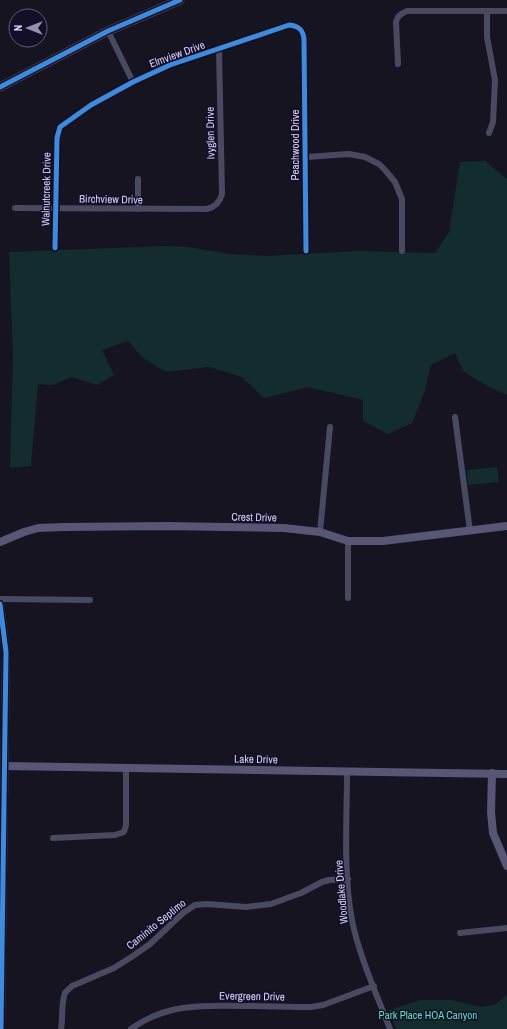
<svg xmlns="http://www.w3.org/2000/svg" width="507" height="1029" viewBox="0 0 507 1029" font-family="'Archivo Narrow',sans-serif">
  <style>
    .green { fill: #132c2d }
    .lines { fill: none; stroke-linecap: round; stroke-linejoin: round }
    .street { stroke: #4a4962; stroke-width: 6 }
    .secondary { stroke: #575674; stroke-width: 8 }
    .primary { stroke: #5e5373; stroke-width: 9 }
    .cycleway-casing { stroke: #130f26; stroke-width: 8 }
    .cycleway { stroke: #408adc; stroke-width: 5 }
    .labels { text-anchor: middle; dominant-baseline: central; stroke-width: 3; stroke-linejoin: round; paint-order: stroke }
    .street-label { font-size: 11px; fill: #d9d4ff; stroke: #130f26 }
    .park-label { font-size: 11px; fill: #5fe0c0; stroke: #130f26 }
  </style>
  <rect width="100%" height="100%" fill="#161421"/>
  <g class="green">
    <polygon points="485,161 507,179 507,395 487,386 463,371 455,353 431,365 425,390 412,423 388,434 363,421 363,400 308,387 264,398 242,377 209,367 166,372 142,357 128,341 102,350 114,375 97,385 72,377 53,385 38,384 31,466 10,468 13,354 9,252 166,246 188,247 229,254 267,256 358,251 435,253 449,232 460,162"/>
    <polygon points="497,467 499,482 468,485 467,470"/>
    <polygon points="507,995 507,1029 396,1029 389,1010 421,1000 452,1000 480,1007 494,1005"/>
  </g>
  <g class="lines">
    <g class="street">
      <polyline points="487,12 487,37 495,80 493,122 489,133"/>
      <polyline points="108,31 133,82"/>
      <path d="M 398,64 L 396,22 C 397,16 402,13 407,11 L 507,11"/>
      <polyline points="306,157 349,154 365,157 379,164 385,170 395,182 402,199 402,251"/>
      <polyline points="138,179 138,209"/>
      <path d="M 15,208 L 207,209 C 215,207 220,202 222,194 L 219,50"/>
      <path d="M 55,248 L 57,138 L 60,127 L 91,105 L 133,82 L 170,65 L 289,25 C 299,26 303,30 304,39 L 306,251"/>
      <polyline points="455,417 470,531"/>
      <polyline points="320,532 330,427"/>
      <polyline points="348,541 348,598"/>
      <polyline points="0,599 90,600"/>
      <path d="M 347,772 C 347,820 343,873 352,920 C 359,956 377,995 390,1029"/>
      <polyline points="53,838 115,835 124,832 126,825 126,768"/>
      <polyline points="460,933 507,928"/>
      <path d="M 61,1029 C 63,1018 61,1003 65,993 C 67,990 70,988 72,986 L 114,968 L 133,956 L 150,944 L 183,913 L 195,905 L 207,904 L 246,907 L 271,904 L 301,893 L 322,882 L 329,880 L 348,879"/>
      <path d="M 131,1029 C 165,1004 202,1005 243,1006 C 265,1006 288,1007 311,1007 L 323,1005 L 374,986"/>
    </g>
    <g class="secondary">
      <polyline points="0,542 24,532 38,528 64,527 166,526 284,528 320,532 348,541 383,541 507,526"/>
      <polyline points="0,604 6,652 1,1029"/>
      <polyline points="5,766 507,774"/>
      <polyline points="492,773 491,812 493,833 507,866"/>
    </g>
    <polyline class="primary" points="0,87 108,31 180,0"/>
    <defs>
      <g id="cycleway">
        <polyline points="0,87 108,31 180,0"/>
        <path d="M 55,248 L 57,138 L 60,127 L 91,105 L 133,82 L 170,65 L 289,25 C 299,26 303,30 304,39 L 306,251"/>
        <polyline points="0,604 6,652 1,1029"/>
      </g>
    </defs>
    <use href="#cycleway" class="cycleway-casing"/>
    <use href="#cycleway" class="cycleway"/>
  </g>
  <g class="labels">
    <g class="street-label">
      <text transform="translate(177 54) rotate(-20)">Elmview Drive</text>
      <text transform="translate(210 133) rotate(-91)">Ivyglen Drive</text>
      <text transform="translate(295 145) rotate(-90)">Peachwood Drive</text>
      <text transform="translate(46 189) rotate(-89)">Walnutcreek Drive</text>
      <text transform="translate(111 199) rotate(1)">Birchview Drive</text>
      <text transform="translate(254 517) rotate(1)">Crest Drive</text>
      <text transform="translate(256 759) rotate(1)">Lake Drive</text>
      <text transform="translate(341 892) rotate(-95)">Woodlake Drive</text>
      <text transform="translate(156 924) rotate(-39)">Caminito Septimo</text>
      <text transform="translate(252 996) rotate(1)">Evergreen Drive</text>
    </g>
    <g class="park-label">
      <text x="428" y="1015">Park Place HOA Canyon</text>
    </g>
  </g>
  <g transform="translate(28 28) rotate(270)"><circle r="19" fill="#130f26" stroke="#625e7d"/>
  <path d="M0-3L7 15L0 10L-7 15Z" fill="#9591b1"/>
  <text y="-6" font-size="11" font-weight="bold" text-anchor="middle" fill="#d9d4ff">N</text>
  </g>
</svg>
